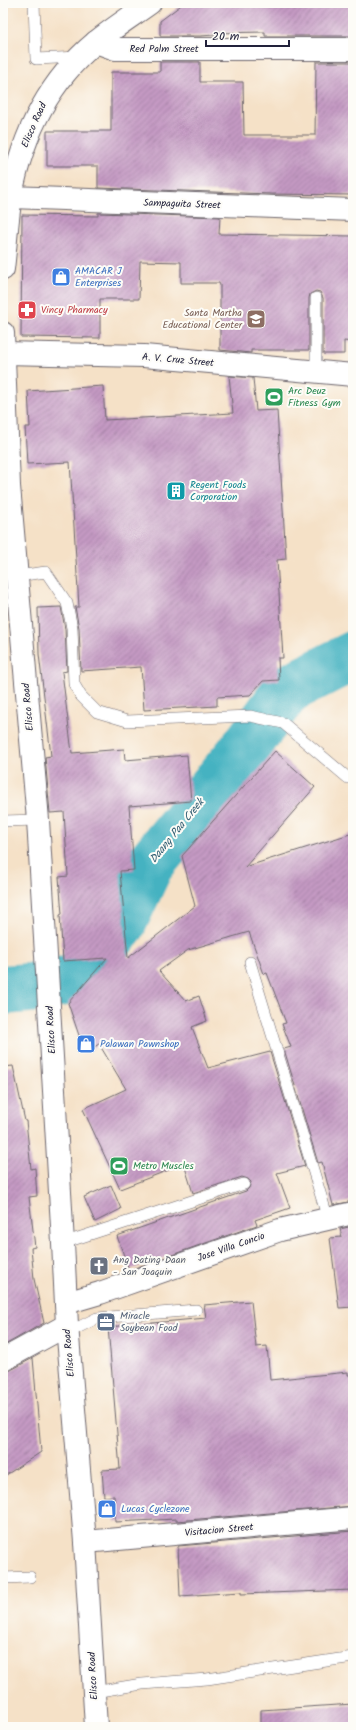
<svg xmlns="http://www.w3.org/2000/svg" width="356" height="1730" viewBox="0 0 356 1730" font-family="Kalam,sans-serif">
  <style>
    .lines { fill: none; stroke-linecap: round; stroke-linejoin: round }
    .river { stroke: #45b2c1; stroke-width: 50 }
    .building { fill: url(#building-hatch) }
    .service-casing { stroke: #6c656c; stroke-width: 12 }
    .minor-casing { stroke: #6c656c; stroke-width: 24 }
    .tertiary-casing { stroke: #6c656c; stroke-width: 24 }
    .secondary-casing { stroke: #6c656c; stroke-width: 24 }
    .service { stroke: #fff; stroke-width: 11 }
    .minor { stroke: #fff; stroke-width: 22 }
    .tertiary { stroke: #fff; stroke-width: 22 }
    .secondary { stroke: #fff; stroke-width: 22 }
    .labels { text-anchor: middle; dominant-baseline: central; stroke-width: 4; stroke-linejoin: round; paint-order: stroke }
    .street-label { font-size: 10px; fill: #22223b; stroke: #fdfcf7 }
    .shop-label { font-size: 10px; fill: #366cbe; stroke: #fdfcf7; text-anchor: start }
    .health-label { font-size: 10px; fill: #be3a42; stroke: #fdfcf7; text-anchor: start }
    .education-label { font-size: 10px; fill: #785e54; stroke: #fdfcf7; text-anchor: end }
    .leisure-label { font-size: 10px; fill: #27864d; stroke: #fdfcf7; text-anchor: start }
    .culture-label { font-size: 10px; fill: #0d838f; stroke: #fdfcf7; text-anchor: start }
    .worship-label { font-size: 10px; fill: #5b616d; stroke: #fdfcf7; text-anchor: start }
    .service-label { font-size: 10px; fill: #4e5e75; stroke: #fdfcf7; text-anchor: start }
    .water-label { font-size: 11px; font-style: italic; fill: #305c71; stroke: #fdfcf7 }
  </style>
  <defs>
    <pattern id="building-hatch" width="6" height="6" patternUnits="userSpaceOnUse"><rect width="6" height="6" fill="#c49ac3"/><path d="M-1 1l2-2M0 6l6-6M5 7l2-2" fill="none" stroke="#9f7da0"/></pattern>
  </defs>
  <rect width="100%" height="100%" fill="#fdfcf7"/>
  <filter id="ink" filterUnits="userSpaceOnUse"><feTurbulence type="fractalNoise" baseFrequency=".025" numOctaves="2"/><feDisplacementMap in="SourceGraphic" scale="8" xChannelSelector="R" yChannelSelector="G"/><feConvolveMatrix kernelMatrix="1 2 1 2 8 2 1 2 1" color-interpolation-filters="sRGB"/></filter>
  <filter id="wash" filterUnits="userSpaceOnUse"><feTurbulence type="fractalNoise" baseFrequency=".012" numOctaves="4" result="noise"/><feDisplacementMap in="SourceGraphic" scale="16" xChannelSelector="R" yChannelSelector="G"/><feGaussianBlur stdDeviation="0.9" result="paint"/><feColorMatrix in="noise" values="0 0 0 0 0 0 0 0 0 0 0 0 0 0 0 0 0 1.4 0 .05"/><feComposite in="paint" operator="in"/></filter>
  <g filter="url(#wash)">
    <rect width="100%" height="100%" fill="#f5e1c7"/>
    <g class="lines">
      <polyline class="river" points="3,990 29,988 74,979 120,927 149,865 246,747 288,689 353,656"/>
    </g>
    <g id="blocks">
      <g class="building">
        <polygon points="184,3 353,3 353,36 265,36 265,32 215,33 215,35 200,36 160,36 160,21"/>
        <polygon points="160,62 200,62 200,82 243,82 244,135 315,135 316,62 353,62 353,192 351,192 351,195 271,194 98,188 98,166 47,166 47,131 111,131 111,72 160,72"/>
        <polygon points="98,213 220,217 219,234 353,236 353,342 344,341 344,354 323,354 323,298 320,292 316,291 310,294 309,298 309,350 251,350 251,353 220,350 220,285 219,283 181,283 181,262 140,261 139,299 100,299 100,338 21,337 22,215 98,216"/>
        <polygon points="229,376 253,378 256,411 277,410 286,559 277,560 283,658 278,658 279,680 263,681 250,695 217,697 217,706 144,710 141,667 81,671 79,628 75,607 79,607 70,462 27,464 25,427 30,427 28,391 103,386 105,420 233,413"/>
        <polygon points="61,607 65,629 67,671 62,672 72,753 124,749 125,760 187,755 191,801 129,806 134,870 120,871 128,958 195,906 182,856 275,751 315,787 245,867 353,833 353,1201 333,1205 322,1162 318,1163 284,1049 291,1047 282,1024 286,1023 267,973 264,974 249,932 188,950 159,971 186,1001 199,996 207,1021 192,1027 208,1068 270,1052 305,1166 277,1173 290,1208 255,1220 257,1225 129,1270 117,1236 246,1191 249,1188 251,1182 248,1179 242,1177 193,1193 184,1164 120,1189 83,1109 126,1089 99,1044 85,1053 68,1003 107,958 63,961 60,915 62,914 59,877 68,876 64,812 50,813 45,757 51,756 39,654 38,608"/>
        <polygon points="13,1066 25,1121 26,1121 31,1169 35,1168 37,1196 29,1197 35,1247 31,1248 34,1279 44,1323 3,1346 3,1067"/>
        <polygon points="111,1185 121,1209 95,1222 84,1197"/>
        <polygon points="353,1226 353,1307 339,1308 330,1238 342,1237 340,1229"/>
        <polygon points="251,1301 256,1347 267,1346 270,1380 348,1372 348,1375 353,1375 353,1506 176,1521 176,1519 115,1522 114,1496 104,1497 102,1470 120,1469 108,1327 206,1318 204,1305"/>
        <polygon points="33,1358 41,1452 3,1477 3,1372 9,1371"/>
        <polygon points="353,1531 353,1590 241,1594 241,1592 180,1596 178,1546"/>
        <polygon points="353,1704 353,1727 261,1727 261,1710"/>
      </g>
    </g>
  </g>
  <g filter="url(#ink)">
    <use href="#blocks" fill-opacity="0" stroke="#6c656c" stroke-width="1"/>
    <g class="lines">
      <defs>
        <g id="service">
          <polyline points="34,3 36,59 79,57"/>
          <polyline points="316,298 316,373"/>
          <polyline points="17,576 46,572 67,603 72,628 74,684 81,696 97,712 127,721 250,716 283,723 348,778"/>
          <polyline points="3,821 38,820"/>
          <polyline points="250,962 328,1219"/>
          <polyline points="63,1243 244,1184"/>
          <polyline points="67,1333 97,1318 196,1310"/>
          <polyline points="3,1578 30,1577"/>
          <polyline points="94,1692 142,1684 207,1679 353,1657"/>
        </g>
        <g id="minor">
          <polyline points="96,42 115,49 353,49"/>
          <polyline points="11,197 353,210"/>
          <polyline points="66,1303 100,1293 280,1230 353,1213"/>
          <polyline points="3,1360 67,1325"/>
        </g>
        <polyline id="tertiary" points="3,353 144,356 353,375"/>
        <g id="secondary">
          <path d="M 3,269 C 6,245 7,220 11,196 C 22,136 48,82 96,42 C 113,28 132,16 150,3"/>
          <polyline points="3,333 9,486 38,820 63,1243 67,1325 85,1542 96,1727"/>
          <polyline points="85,1542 353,1518"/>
        </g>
      </defs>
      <use href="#service" class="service-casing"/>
      <use href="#minor" class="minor-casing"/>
      <use href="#tertiary" class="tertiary-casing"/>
      <use href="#secondary" class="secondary-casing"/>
      <use href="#service" class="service"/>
      <use href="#minor" class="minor"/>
      <use href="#tertiary" class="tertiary"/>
      <use href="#secondary" class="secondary"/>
    </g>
  </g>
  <defs>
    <symbol id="shop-square" viewBox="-11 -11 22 22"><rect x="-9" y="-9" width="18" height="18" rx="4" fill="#3f7fe0" stroke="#fdfcf7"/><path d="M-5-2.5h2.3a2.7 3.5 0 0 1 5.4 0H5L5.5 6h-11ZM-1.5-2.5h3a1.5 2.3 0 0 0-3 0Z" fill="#fff"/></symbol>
    <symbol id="pharmacy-square" viewBox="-11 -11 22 22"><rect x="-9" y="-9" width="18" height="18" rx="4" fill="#e0444e" stroke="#fdfcf7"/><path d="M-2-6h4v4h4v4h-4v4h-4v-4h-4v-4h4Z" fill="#fff"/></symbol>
    <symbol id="school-square" viewBox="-11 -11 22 22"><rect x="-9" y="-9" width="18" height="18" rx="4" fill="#8d6e63" stroke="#fdfcf7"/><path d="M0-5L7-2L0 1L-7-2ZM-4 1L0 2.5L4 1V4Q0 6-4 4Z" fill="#fff"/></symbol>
    <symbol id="stadium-square" viewBox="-11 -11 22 22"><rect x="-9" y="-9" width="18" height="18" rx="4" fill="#2e9e5b" stroke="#fdfcf7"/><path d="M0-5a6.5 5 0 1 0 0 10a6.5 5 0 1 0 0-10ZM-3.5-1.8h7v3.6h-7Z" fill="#fff"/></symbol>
    <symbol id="building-square" viewBox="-11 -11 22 22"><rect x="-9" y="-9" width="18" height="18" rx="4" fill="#0f9aa8" stroke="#fdfcf7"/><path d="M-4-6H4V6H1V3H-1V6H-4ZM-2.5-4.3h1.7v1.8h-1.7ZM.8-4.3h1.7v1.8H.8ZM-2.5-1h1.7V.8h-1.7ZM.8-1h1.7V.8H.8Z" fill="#fff"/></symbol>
    <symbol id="church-square" viewBox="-11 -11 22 22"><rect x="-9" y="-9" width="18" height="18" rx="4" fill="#6b7280" stroke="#fdfcf7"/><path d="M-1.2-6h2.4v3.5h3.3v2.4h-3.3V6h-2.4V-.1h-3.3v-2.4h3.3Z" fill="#fff"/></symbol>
    <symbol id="office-square" viewBox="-11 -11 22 22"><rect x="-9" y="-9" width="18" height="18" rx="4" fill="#5c6f8a" stroke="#fdfcf7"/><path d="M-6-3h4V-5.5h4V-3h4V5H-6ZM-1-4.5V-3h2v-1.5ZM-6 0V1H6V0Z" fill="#fff"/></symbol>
  </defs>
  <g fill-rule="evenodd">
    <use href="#shop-square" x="50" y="266" width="22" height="22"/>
    <use href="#pharmacy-square" x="16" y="299" width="22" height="22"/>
    <use href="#school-square" x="245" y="308" width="22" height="22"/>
    <use href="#stadium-square" x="263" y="386" width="22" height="22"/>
    <use href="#building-square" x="165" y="480" width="22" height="22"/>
    <use href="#shop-square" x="75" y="1033" width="22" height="22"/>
    <use href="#stadium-square" x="108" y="1155" width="22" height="22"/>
    <use href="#church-square" x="88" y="1255" width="22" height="22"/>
    <use href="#office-square" x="95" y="1311" width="22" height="22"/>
    <use href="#shop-square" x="96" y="1498" width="22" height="22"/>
  </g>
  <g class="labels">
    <g class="street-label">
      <text x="164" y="49">Red Palm Street</text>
      <text transform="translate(34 125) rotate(-66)">Elisco Road</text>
      <text transform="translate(182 204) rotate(2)">Sampaguita Street</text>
      <text transform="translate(178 360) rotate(5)">A. V. Cruz Street</text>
      <text transform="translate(28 707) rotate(-95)">Elisco Road</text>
      <text transform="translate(51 1030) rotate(-93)">Elisco Road</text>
      <text transform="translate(231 1247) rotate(-19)">Jose Villa Concio</text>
      <text transform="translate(69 1353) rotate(-95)">Elisco Road</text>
      <text transform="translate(219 1530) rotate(-5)">Visitacion Street</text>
      <text transform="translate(93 1676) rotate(-93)">Elisco Road</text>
    </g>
    <g class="shop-label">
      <text x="75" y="271">AMACAR J<tspan x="75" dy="12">Enterprises</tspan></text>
      <text x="100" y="1044">Palawan Pawnshop</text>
      <text x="121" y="1509">Lucas Cyclezone</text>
    </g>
    <g class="health-label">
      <text x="41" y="310">Vincy Pharmacy</text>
    </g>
    <g class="education-label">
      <text x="242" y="313">Santa Martha<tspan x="242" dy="12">Educational Center</tspan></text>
    </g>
    <g class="leisure-label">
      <text x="288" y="391">Arc Deuz<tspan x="288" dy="12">Fitness Gym</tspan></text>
      <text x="133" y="1166">Metro Muscles</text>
    </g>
    <g class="culture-label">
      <text x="190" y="485">Regent Foods<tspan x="190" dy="12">Corporation</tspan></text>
    </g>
    <g class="worship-label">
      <text x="113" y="1260">Ang Dating Daan<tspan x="113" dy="12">- San Joaquin</tspan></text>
    </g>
    <g class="service-label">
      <text x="120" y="1316">Miracle<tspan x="120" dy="12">Soybean Food</tspan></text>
    </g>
    <g class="water-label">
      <text transform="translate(177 831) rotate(-51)">Daang Paa Creek</text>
    </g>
  </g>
  <rect width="356" height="1730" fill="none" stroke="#fdfcf7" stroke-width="16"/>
  <path d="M206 40v6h83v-6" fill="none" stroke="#22223b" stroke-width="2"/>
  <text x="212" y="40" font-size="12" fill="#22223b" stroke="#fdfcf7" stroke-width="3" paint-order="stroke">20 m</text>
</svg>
